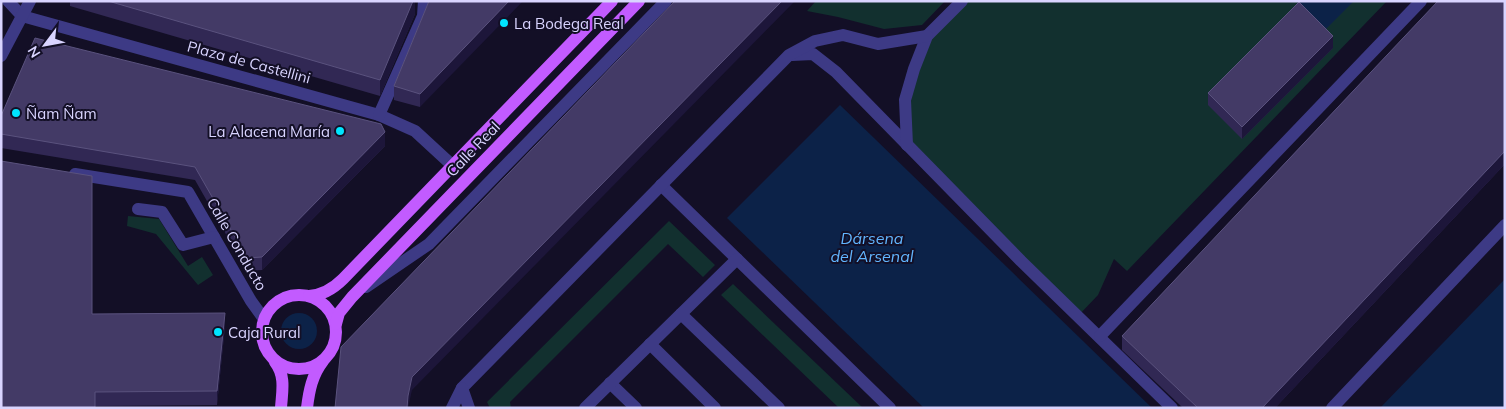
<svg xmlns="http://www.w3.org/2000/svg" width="1506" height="409" viewBox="0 0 1506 409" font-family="Mulish,sans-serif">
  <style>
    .green { fill: #12302f }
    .water { fill: #0c2248 }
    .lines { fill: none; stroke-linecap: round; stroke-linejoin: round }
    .minor { stroke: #3d3a85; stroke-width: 12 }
    .major { stroke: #c25bff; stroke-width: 12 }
    .wall { fill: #312854 }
    .shaded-wall { fill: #1d163a }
    .building { fill: #433a66; stroke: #5a527e }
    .poi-dot { fill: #00e5ff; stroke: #130f26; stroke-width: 2 }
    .labels { text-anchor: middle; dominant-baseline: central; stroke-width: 4; stroke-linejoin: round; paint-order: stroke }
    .poi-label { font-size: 15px; fill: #d9d4ff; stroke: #130f26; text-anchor: start }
    .street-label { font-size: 15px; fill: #d9d4ff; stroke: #130f26 }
    .water-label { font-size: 16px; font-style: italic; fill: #62b6ff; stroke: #130f26 }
  </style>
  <rect width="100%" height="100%" fill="#130f26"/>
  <g class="green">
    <polygon points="816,1 945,1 922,25 884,29 838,17 807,11"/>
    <polygon points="962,1 1387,1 1127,271 1114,259 1098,295 1078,316 907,145 914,69 927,36"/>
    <polygon points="128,216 159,219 188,266 202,257 213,275 198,285 156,234 127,226"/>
    <polygon points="669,221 715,265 703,277 668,244 510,402 511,408 490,408 487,402"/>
    <polygon points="733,284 863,408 839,408 721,295"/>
  </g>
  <g class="water">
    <polygon points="1296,1 1354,1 1325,30"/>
    <polygon points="840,105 1152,408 924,408 727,218"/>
    <polygon points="1505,279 1505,408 1380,408"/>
    <circle cx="299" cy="331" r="18"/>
  </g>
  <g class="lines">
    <g class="minor">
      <polyline points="8,1 22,16 379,115 415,131 453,166"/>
      <polyline points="792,55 813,54 836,72 1021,261 1172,408"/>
      <polyline points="1,56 30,1"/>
      <polyline points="379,115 423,16 424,1"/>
      <polyline points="907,145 905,100 914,69 927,36 962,1"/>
      <polyline points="75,174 188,192 251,301 264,319"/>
      <polyline points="661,185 890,408"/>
      <polyline points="138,209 162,212 183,245 214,237"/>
      <polyline points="366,287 429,244 666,1"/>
      <polyline points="681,314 779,408"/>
      <polyline points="1100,336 1421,1"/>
      <polyline points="650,344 715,408"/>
      <polyline points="610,383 636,408"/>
      <polyline points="462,388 789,55 815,41 843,35 878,44 927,36"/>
      <polyline points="452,408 462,388 469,408"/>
      <polyline points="585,408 737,259"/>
      <polyline points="1332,408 1505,225"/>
    </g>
    <g class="major">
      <circle cx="299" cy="332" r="37"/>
      <path d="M 309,296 C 323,295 333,289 343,279 L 612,1"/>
      <polyline points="336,324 339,313 352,297 639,1"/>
      <path d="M 275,362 C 286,376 282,392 281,408"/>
      <path d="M 307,408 C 309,391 312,375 323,361"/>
    </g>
  </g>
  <g class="wall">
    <polygon points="70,1 415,1 415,14 380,96 70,6"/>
    <polygon points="429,1 420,107 394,100 394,86"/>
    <polygon points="1505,1 1505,164 1275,408 1183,408 1122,350 1122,336"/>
    <polygon points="1333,48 1242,139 1208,105 1208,93"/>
    <polygon points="1,116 385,146 262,270 247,271 195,180 1,148"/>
    <polygon points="1,161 92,314 225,326 217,405 95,406 95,408 1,408"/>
  </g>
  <g class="shaded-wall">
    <polygon points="413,1 415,1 415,14 380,96 380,80"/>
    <polygon points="509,1 523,1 420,107 420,94"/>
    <polygon points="782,1 795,1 412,390 408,408 407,408 408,396 412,377"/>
    <polygon points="1333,36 1333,48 1242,139 1242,127"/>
    <polygon points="385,132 385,146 262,270 262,257"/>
    <polygon points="1505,151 1505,164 1275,408 1262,408"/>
    <polygon points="225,313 225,326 217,405 217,391"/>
  </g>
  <g class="building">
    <polygon points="108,1 413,1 380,80"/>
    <polygon points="429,1 509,1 420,94 394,86"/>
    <polygon points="675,1 782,1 412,377 408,396 407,408 335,408 341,347"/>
    <polygon points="1438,1 1505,1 1505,151 1262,408 1198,408 1122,336"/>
    <polygon points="1299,2 1333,36 1242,127 1208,93"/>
    <polygon points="35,38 381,124 385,132 262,257 247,258 195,167 1,134 1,116"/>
    <polygon points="1,161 92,176 92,314 225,313 217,391 95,392 95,408 2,408"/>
  </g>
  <g class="poi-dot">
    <circle cx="504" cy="23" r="5"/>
    <circle cx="16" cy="113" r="5"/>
    <circle cx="340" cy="131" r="5"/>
    <circle cx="218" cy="332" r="5"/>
  </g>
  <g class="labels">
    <g class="poi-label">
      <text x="514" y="23">La Bodega Real</text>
      <text x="26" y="113">Ñam Ñam</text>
      <text x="330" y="131" text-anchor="end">La Alacena María</text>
      <text x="228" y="332">Caja Rural</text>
    </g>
    <g class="street-label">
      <text transform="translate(249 62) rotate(15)">Plaza de Castellini</text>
      <text transform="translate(473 149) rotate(-46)">Calle Real</text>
      <text transform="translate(237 244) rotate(60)">Calle Conducto</text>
    </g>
    <g class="water-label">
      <text x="872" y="238">Dársena<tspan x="872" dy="18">del Arsenal</tspan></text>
    </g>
  </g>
  <rect width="1506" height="409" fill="none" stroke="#d9d4ff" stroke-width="5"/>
  <g transform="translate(45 45) rotate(238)" stroke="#130f26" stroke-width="4" paint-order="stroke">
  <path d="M0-4L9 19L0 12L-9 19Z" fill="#d9d4ff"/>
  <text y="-8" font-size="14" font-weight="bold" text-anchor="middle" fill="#d9d4ff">N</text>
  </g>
</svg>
